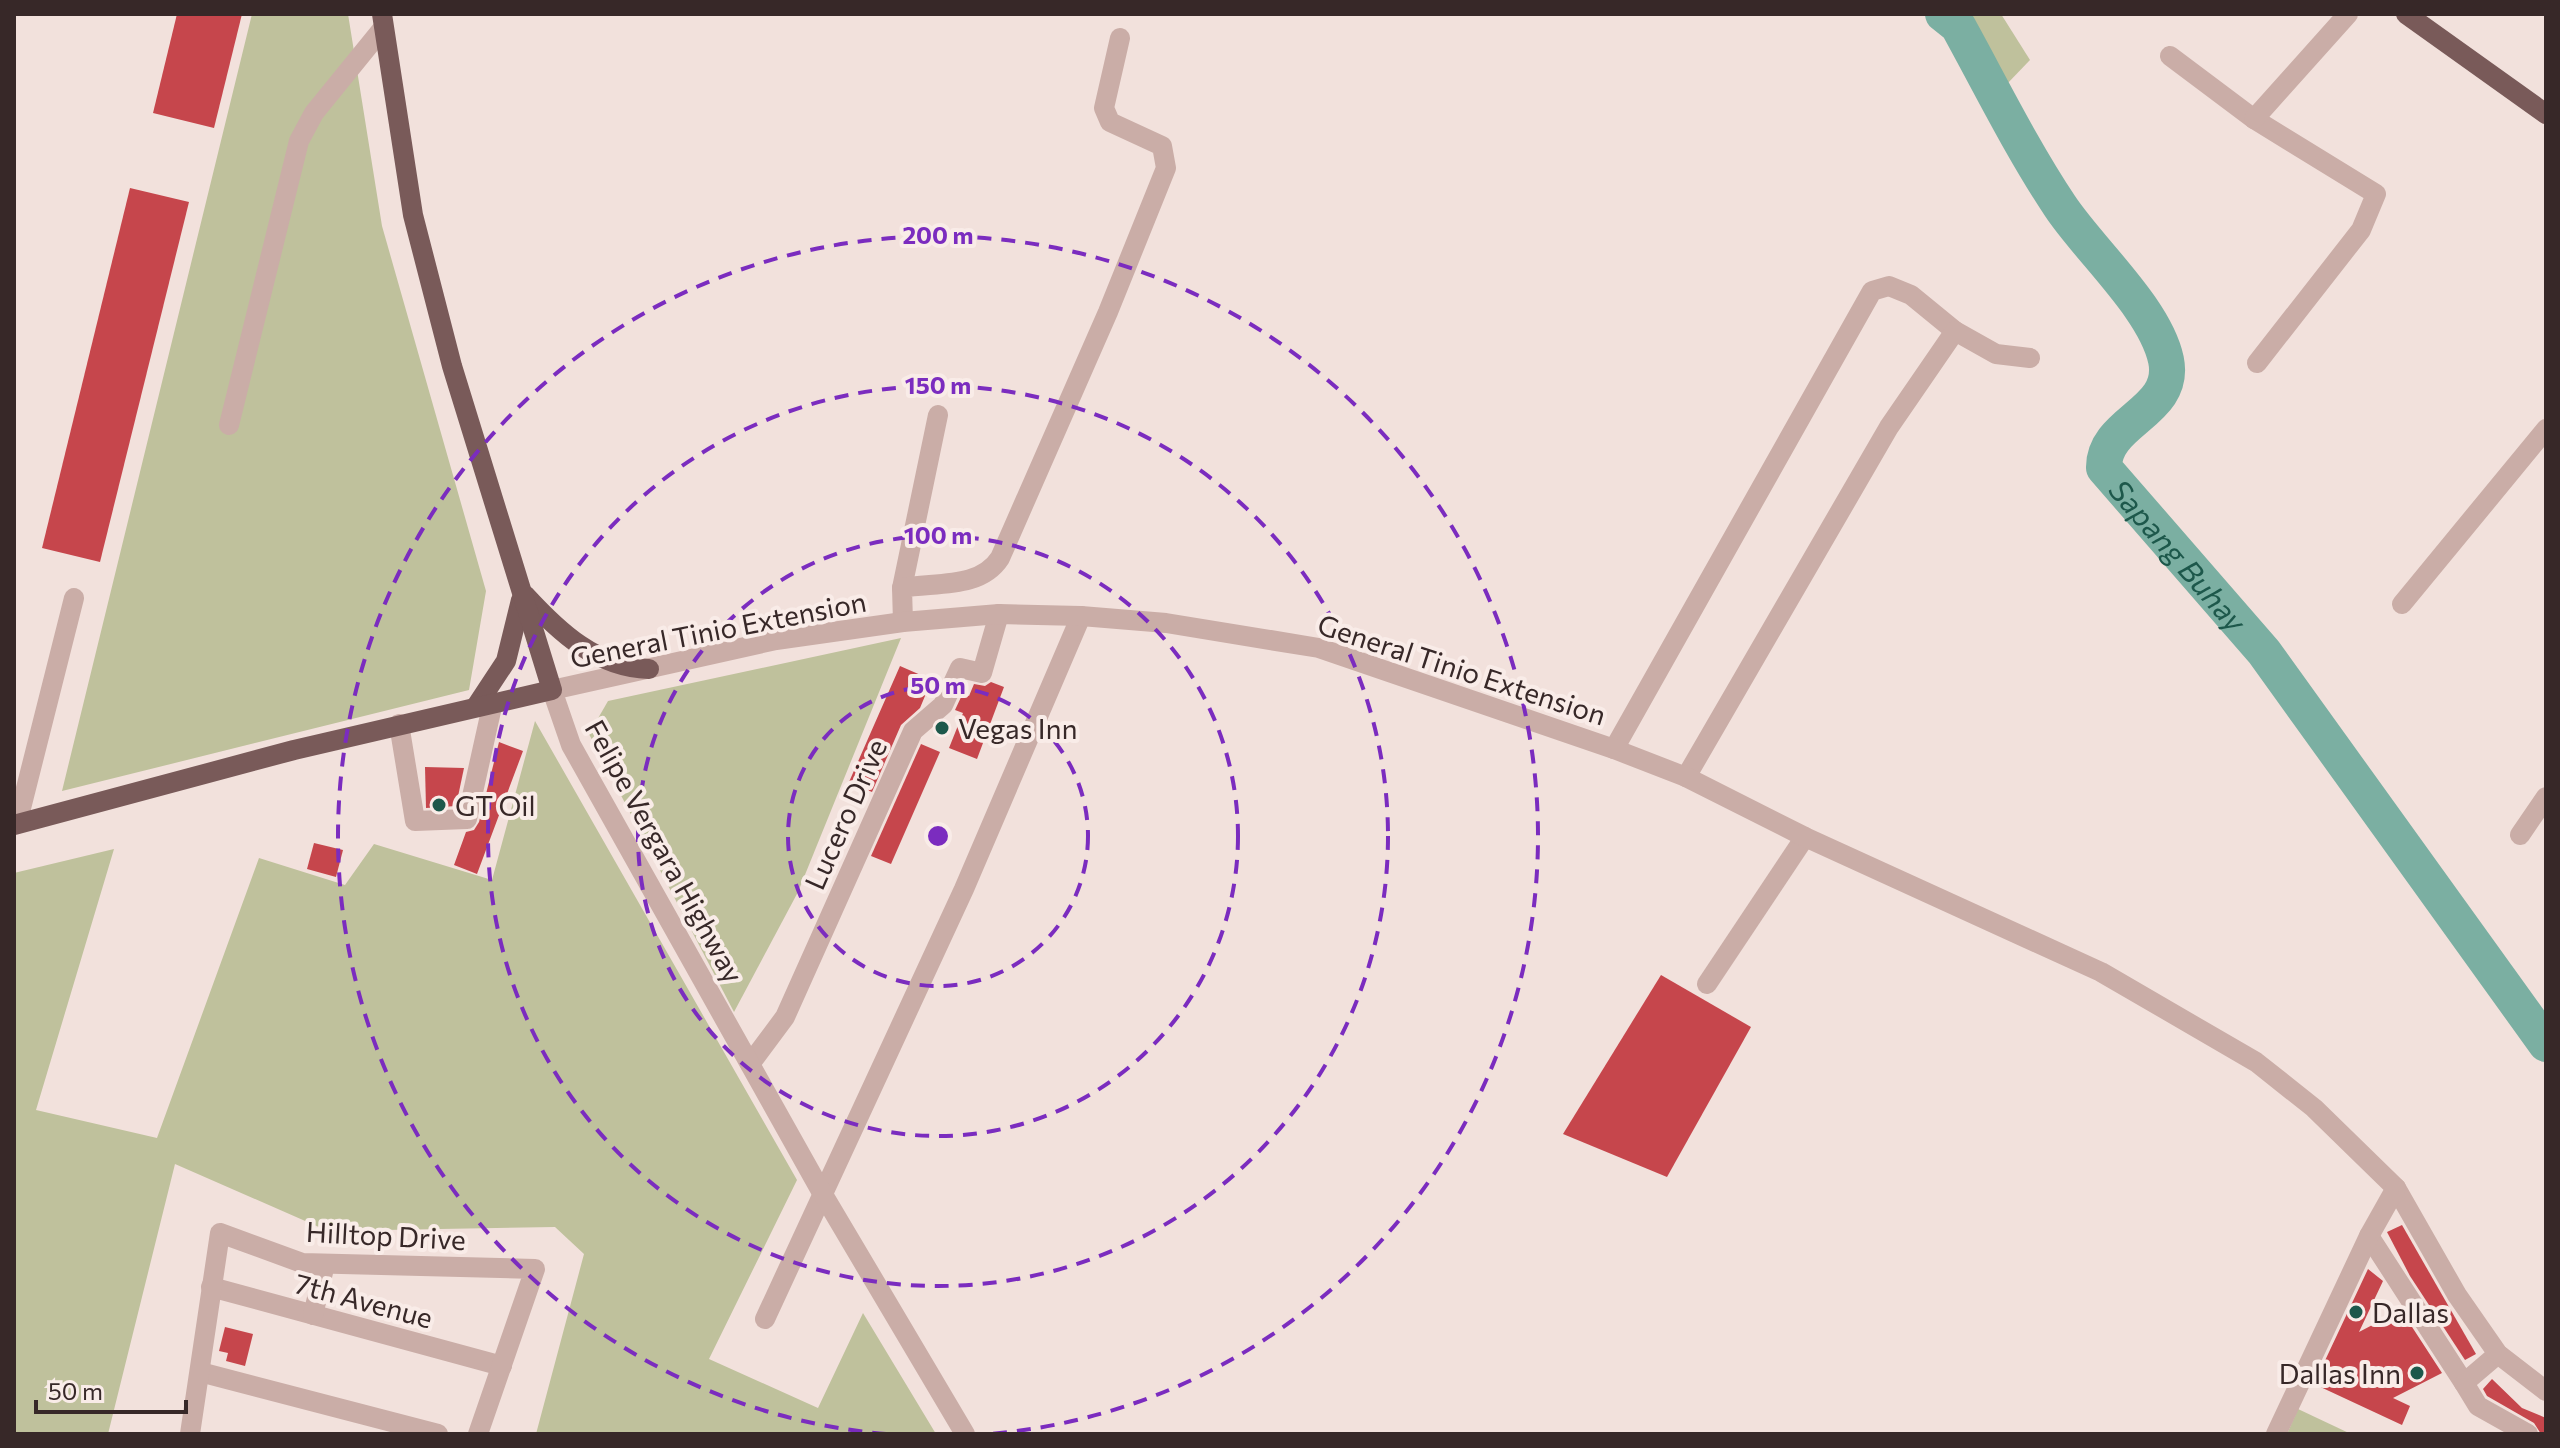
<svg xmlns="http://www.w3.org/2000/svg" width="2560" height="1448" viewBox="0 0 2560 1448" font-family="Commissioner,sans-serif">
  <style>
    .green { fill: #bfc19c }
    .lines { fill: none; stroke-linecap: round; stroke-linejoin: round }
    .river { stroke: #7bafa2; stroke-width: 36 }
    .building { fill: #c6464c }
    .minor { stroke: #caada7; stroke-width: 20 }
    .major { stroke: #795a59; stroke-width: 20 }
    .ring { fill: none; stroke: #7b2cbf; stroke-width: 4; stroke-dasharray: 14 10 }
    .poi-dot { fill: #1d584b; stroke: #f9ece8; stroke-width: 3 }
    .labels { text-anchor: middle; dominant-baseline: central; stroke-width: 8; stroke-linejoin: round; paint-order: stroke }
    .street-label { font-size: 28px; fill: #372828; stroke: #f9ece8 }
    .poi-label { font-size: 28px; fill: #372828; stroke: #f9ece8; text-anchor: start }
    .water-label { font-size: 30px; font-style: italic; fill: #1d584b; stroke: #f9ece8 }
    .centre { fill: #7b2cbf; stroke: #f9ece8; stroke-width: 4 }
    .ring-label { font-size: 24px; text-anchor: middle; font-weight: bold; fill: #7b2cbf; stroke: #f9ece8; stroke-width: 8; stroke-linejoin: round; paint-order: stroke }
  </style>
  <rect width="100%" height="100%" fill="#f2e1dc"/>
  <g class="green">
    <polygon points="252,14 348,14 382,226 486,591 469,690 62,791"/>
    <polygon points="1961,14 2001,14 2030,60 2005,86"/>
    <polygon points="901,638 798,892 734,1012 589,734 608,701"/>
    <polygon points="535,721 797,1180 709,1359 818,1408 863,1313 936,1434 536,1434 584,1254 555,1227 328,1231 175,1164 108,1434 14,1434 14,873 114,849 36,1110 157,1138 259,858 345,885 374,844 492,880"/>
    <polygon points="2298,1409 2351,1434 2287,1434"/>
  </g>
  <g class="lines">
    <path class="river" id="s1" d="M 1943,14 L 1958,26 C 1991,86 2022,149 2060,206 C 2089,250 2155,308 2166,360 C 2177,413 2103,420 2104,468 L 2264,652 L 2546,1044"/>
  </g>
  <g class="building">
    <polygon points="177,14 242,14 214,128 153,113"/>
    <polygon points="130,188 189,202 100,562 42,548"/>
    <polygon points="900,666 939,683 932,697 925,696 920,708 901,725 872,792 849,782"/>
    <polygon points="991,682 1004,687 977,759 949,748 963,713 955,710 963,693 969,696 974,684 985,686"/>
    <polygon points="499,742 523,751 477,874 454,865 466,832 474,830 479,822"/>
    <polygon points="921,744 940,752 891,864 871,856"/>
    <polygon points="425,767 464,768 456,806 426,808"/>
    <polygon points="314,843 343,850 336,877 307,869"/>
    <polygon points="1661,975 1751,1027 1667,1177 1563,1134"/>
    <polygon points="2402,1225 2476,1354 2465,1360 2410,1276 2387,1232"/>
    <polygon points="2368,1269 2383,1281 2359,1332 2401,1310 2442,1373 2393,1398 2410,1406 2402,1425 2314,1384"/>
    <polygon points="225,1327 253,1334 245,1366 226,1361 228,1353 219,1351"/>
    <polygon points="2492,1379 2522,1408 2546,1418 2546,1434 2541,1434 2534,1423 2487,1396 2483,1389"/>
  </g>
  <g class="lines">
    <g class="minor">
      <polyline points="2170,56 2254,119 2376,194 2361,230 2257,363"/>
      <polyline points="2254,119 2348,14"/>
      <polyline points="229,425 299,141 314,113 383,28"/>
      <polyline points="902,588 938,415"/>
      <polyline points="2402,604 2546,429"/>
      <path d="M 903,622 L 902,588 C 936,582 980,589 1000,558 L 1108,312 L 1166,168 L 1162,146 L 1110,122 L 1104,108 L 1120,38"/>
      <polyline points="399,724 415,821 467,819 493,702"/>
      <polyline points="1614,749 1872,291 1889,286 1911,295 1955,331"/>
      <polyline points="1686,777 1889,427 1955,331 1996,354 2030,358"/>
      <polyline points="17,824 74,598"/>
      <polyline points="2520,835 2546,797"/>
      <polyline points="1707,984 1805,837"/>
      <polyline points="750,1064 785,1017 913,731 943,705 960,668 982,673 999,614"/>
      <polyline points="2369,1236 2464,1383"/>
      <polyline points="211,1287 502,1366"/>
      <polyline points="313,1315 325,1264"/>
      <polyline points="765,1319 964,889 1081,616"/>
      <polyline points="2498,1354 2464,1383 2478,1406 2528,1434"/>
      <polyline points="200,1372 438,1434"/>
      <polyline points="190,1434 220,1233 302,1263 535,1269 478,1434"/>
      <polyline points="965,1434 821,1191 571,745 552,690 776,640 903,622 999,614 1081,616 1166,623 1319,648 1614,749 1686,777 1805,837 2101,972 2256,1062 2314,1108 2396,1188 2457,1295 2498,1354 2546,1391"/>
      <polyline points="2276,1434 2369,1236 2396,1188"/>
    </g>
    <g class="major">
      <polyline points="2406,14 2546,114"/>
      <path d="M 525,595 C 559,632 596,667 649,669"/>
      <polyline points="477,705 506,661 521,600"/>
      <polyline points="14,825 294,750 552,690 452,366 413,215 382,14"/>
    </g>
  </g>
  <g class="ring">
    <circle cx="938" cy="836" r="150"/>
    <circle cx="938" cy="836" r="300"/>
    <circle cx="938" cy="836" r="450"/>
    <path d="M886 1434A600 600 0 1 1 990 1434"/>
  </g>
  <g class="poi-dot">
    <circle cx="942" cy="728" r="8"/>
    <circle cx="439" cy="805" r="8"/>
    <circle cx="2356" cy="1312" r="8"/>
    <circle cx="2417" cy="1373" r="8"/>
  </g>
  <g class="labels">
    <g class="street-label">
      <text transform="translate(718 629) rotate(-11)">General Tinio Extension</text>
      <text transform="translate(1462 669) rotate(18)">General Tinio Extension</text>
      <text transform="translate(845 814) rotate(-66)">Lucero Drive</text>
      <text transform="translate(665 851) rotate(61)">Felipe Vergara Highway</text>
      <text transform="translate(386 1235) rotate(3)">Hilltop Drive</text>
      <text transform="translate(364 1300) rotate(15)">7th Avenue</text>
    </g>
    <g class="poi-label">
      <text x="958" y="728">Vegas Inn</text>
      <text x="455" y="805">GT Oil</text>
      <text x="2372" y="1312">Dallas</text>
      <text x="2401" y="1373" text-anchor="end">Dallas Inn</text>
    </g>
    <g class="water-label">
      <text stroke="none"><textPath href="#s1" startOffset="660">Sapang Buhay</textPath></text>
    </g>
  </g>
  <circle cx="938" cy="836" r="12" class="centre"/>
  <g class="ring-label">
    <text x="938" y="244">200 m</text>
    <text x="938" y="394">150 m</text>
    <text x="938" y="544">100 m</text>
    <text x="938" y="694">50 m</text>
  </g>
  <rect width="2560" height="1448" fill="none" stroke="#372828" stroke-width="32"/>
  <path d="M36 1400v12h150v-12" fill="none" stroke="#372828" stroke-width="4"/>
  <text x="48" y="1400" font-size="24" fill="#372828" stroke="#f9ece8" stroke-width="6" paint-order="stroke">50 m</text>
</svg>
